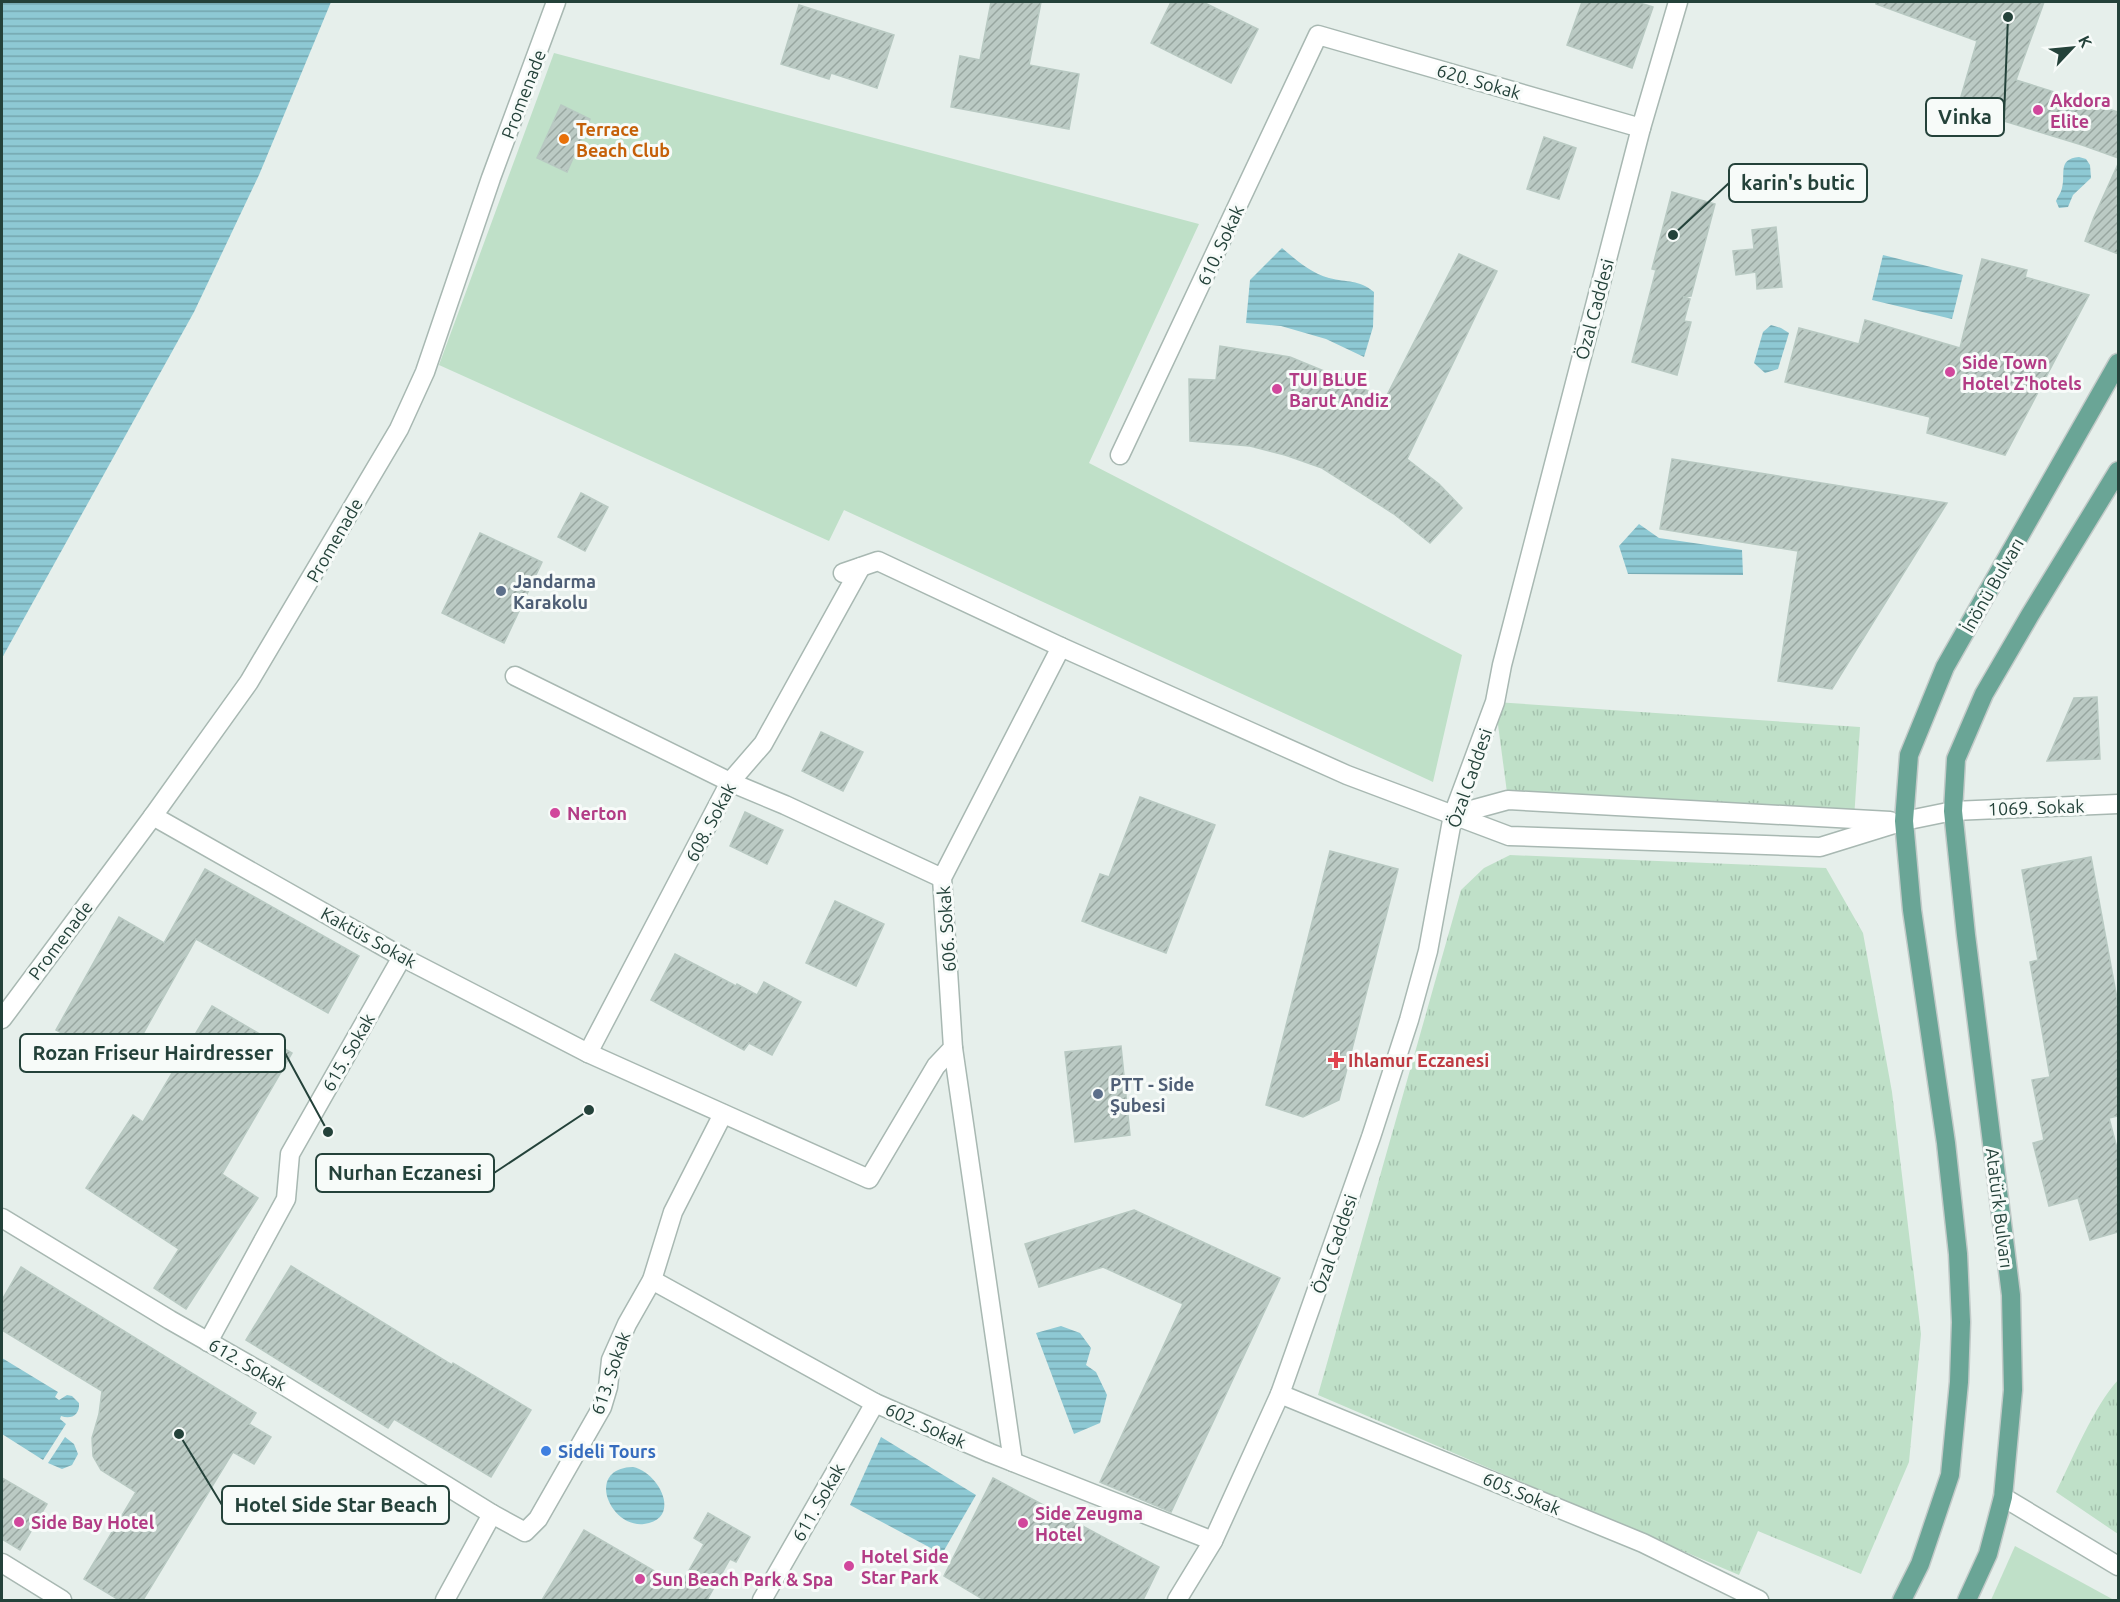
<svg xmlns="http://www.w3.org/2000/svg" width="2120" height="1602" viewBox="0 0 2120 1602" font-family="Ubuntu,sans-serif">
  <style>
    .grass { fill: url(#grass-tufts) }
    .green { fill: #bfe0c8 }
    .water { fill: url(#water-rules) }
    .building { fill: url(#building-hatch); stroke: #b8c9c2; stroke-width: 1.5 }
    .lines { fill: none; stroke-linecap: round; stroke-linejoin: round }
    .minor-casing { stroke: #a8b8b2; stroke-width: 21 }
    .major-casing { stroke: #c2cac8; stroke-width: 21 }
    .minor { stroke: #fff; stroke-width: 18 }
    .major { stroke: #6aa596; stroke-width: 18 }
    .hotel-dot { fill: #d1479c; stroke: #f7fbf9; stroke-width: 2 }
    .food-dot { fill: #e8710a; stroke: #f7fbf9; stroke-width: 2 }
    .service-dot { fill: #5c6f8a; stroke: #f7fbf9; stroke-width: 2 }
    .health-dot { fill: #e0444e; stroke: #f7fbf9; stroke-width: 2 }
    .shop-dot { fill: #3f7fe0; stroke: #f7fbf9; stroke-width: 2 }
    .labels { text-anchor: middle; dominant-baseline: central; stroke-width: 6; stroke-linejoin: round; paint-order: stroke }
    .street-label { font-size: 18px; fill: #24423a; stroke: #f7fbf9 }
    .hotel-label { font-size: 18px; font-weight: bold; fill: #b23c85; stroke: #f7fbf9; text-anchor: start }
    .food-label { font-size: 18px; font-weight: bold; fill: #c56008; stroke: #f7fbf9; text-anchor: start }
    .service-label { font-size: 18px; font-weight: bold; fill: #4e5e75; stroke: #f7fbf9; text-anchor: start }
    .health-label { font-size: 18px; font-weight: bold; fill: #be3a42; stroke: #f7fbf9; text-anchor: start }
    .shop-label { font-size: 18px; font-weight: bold; fill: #366cbe; stroke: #f7fbf9; text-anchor: start }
    .leader { fill: none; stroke: #24423a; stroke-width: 2 }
    .callout-dot { fill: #24423a; stroke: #f7fbf9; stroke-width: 2 }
    .callout { fill: #f7fbf9; stroke: #24423a; stroke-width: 2 }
    .callout-label { font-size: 20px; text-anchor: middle; font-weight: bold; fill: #24423a }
  </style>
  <defs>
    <pattern id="grass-tufts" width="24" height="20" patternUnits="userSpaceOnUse" patternTransform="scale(1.5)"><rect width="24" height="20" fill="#bfe0c8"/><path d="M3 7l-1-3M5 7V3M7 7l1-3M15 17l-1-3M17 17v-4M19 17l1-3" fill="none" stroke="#a4c1ad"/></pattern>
    <pattern id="water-rules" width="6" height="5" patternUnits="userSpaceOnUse" patternTransform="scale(1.5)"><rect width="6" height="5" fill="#8ec9d4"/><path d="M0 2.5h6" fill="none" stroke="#74a5ad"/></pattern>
    <pattern id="building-hatch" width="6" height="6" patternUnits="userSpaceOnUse" patternTransform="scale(1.5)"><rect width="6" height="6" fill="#bbcac4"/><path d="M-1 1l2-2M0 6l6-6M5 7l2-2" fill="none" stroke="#98a6a0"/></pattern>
  </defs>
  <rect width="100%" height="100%" fill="#e6efeb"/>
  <g class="grass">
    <polygon points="1495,702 1860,727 1854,819 1508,800"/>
    <polygon points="1510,855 1826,868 1863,933 1892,1092 1921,1334 1909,1462 1861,1574 1758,1531 1739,1575 1318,1395 1461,890 1484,868"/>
    <path d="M 2118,1380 L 2118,1534 L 2056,1492 C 2072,1460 2094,1406 2118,1380 Z"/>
  </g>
  <g class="green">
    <polygon points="554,53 1199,224 1089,463 1462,655 1433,782 844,510 829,541 439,365"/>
    <polygon points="2015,1546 2114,1600 1991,1600"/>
  </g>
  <g class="water">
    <polygon points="2,2 331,2 259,175 194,312 2,658"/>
    <path d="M 2079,157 L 2086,159 L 2090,165 L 2091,178 L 2073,195 L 2068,207 L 2059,208 L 2056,201 C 2058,196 2061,193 2062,188 C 2066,174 2057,159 2079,157 Z"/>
    <path d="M 1282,248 C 1296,260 1311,273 1329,278 C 1348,283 1358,279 1374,292 L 1373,327 L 1364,357 L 1326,339 L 1281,326 L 1246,323 L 1250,280 Z"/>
    <polygon points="1883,255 1963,275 1952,319 1872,300"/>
    <polygon points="1771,325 1781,328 1789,333 1778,369 1765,373 1754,363 1763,332"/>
    <polygon points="1639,524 1659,538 1742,550 1743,575 1628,574 1619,546"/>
    <polygon points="1061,1326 1080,1333 1091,1348 1086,1365 1096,1372 1107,1395 1100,1423 1074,1434 1036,1333"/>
    <path d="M 2,1358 L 58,1392 L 55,1397 L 59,1400 L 67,1395 L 72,1396 L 79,1403 C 80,1415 71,1420 61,1416 L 60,1419 L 66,1424 L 43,1460 L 2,1434 Z"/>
    <polygon points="65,1437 74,1444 78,1454 72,1465 62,1469 48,1463"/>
    <polygon points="881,1437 976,1495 942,1554 850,1505"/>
    <path d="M 633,1467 C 660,1473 682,1519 644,1524 C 609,1528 585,1468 633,1467 Z"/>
  </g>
  <g class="building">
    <polygon points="991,2 1041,2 1029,65 1079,74 1069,129 951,107 960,56 980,60"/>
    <polygon points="1171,2 1203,2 1258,29 1231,83 1151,43"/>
    <polygon points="1582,2 1637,2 1653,7 1632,68 1567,45"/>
    <polygon points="1876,2 2044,2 2016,80 2118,112 2118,158 2082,145 1958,107 1977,41 1876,4"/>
    <polygon points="799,5 894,35 877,88 831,73 829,79 781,64"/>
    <polygon points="561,105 590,119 567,172 537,158"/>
    <polygon points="1544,137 1576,148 1559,199 1527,189"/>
    <polygon points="2118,164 2118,254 2085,241 2094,217"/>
    <polygon points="1672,192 1715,204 1691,296 1683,297 1690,299 1684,321 1691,322 1677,375 1632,362 1656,270 1652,269"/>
    <polygon points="1776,227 1782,287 1757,289 1756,272 1736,275 1733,251 1754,249 1752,230"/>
    <polygon points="1459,254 1497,271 1407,459 1439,484 1462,508 1430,543 1394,514 1322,468 1285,455 1250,446 1190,441 1189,379 1216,380 1220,346 1290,357 1336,376 1385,399"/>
    <polygon points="1982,259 2027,270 2025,277 2089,295 2005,455 1927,433 1930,417 1785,382 1799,328 1859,344 1865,320 1960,348"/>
    <polygon points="1672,459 1947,503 1832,689 1778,681 1798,551 1660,529"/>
    <polygon points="581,493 608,507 585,551 558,537"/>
    <polygon points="480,533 542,562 504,643 442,613"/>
    <polygon points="2097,697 2100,759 2047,761 2074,698"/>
    <polygon points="821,732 863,752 843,791 802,771"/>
    <polygon points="1140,797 1215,825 1166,953 1082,921 1100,874 1109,877"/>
    <polygon points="745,812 783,830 767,864 730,846"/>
    <polygon points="1330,851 1398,869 1339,1100 1303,1117 1266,1105"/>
    <polygon points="2091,857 2118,1004 2118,1116 2109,1118 2118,1152 2118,1232 2090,1240 2078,1198 2049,1206 2033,1143 2044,1140 2032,1080 2050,1077 2030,962 2038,960 2022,870"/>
    <polygon points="205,869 359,956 328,1013 196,939 124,1068 56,1030 119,917 164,943"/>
    <polygon points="835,901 884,924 856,986 806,963"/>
    <polygon points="675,954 736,986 737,984 757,995 764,982 801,1002 772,1055 749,1043 744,1050 651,1000"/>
    <polygon points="212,1006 292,1053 222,1174 258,1198 186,1309 154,1288 179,1249 86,1188 133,1115 143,1122"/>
    <polygon points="1121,1046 1130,1135 1075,1142 1065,1052"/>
    <polygon points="1134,1210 1280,1278 1171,1512 1100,1482 1183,1304 1103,1267 1039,1287 1025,1244"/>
    <polygon points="291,1266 452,1365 453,1363 531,1410 491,1477 394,1419 388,1428 246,1340"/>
    <polygon points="21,1267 256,1413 249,1424 271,1437 254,1464 233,1452 143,1600 119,1600 84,1579 136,1492 101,1470 93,1456 92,1438 99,1414 102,1391 2,1330 2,1300"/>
    <polygon points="2,1478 47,1504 20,1550 2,1539"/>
    <polygon points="993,1478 1159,1567 1143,1600 984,1600 944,1576"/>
    <polygon points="708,1513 750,1537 736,1562 730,1559 707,1600 542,1600 584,1530 680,1586 704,1544 694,1538"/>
  </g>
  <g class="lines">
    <defs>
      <g id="minor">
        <polyline points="1120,455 1318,35 1641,128"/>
        <polyline points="843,573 878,561 1061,647 1347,775 1509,836 1820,847 1904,821 1953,811 2118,804"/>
        <polyline points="515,676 730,782 785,805 942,878"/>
        <polyline points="1453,815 1508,800 1890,821"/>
        <polyline points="153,816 402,957 588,1053 869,1179 936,1066 953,1048 942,878 1061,647"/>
        <polyline points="2,1019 153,816 249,682 399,429 425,372 491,178 556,2"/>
        <polyline points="953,1048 1013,1462"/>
        <polyline points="588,1053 730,782 763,744 861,567"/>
        <polyline points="2,1218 170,1320 272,1378 492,1514"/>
        <polyline points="652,1280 875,1403 990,1453 1213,1541"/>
        <polyline points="208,1342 286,1199 290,1154 402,957"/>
        <polyline points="1280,1394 1643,1543 1759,1600"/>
        <polyline points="2003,1497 2118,1566"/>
        <polyline points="2,1563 62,1600"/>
        <polyline points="445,1600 492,1514 525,1532 538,1519 602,1407 608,1387 611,1360 627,1324 652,1280 673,1212 723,1114"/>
        <polyline points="762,1600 875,1403"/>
        <polyline points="1177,1600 1213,1541 1280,1394 1371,1137 1409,1020 1428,951 1453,815 1495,702 1502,665 1641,128 1678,2"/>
      </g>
      <g id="major">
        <polyline points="1902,1600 1920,1564 1950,1475 1959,1382 1961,1322 1958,1254 1946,1143 1912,910 1904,821 1909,755 1945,667 2118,363"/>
        <polyline points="1967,1600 1988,1554 2003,1497 2013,1390 2011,1295 1966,935 1953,811 1956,759 1984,694 2030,615 2118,471"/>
      </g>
    </defs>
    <use href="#minor" class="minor-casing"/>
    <use href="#major" class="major-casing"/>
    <use href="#minor" class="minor"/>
    <use href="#major" class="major"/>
  </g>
  <g class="hotel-dot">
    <circle cx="2038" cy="110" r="6"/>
    <circle cx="1950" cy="372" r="6"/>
    <circle cx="1277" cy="389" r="6"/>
    <circle cx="555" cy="813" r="6"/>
    <circle cx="19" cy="1522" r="6"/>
    <circle cx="1023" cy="1523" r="6"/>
    <circle cx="849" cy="1566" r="6"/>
    <circle cx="640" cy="1579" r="6"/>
  </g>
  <circle class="food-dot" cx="564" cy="139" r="6"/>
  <g class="service-dot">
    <circle cx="501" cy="591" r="6"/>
    <circle cx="1098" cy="1094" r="6"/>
  </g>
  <path class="health-dot" d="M1333 1051h6v6h6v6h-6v6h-6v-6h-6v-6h6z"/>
  <circle class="shop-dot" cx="546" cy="1451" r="6"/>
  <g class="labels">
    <g class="street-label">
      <text transform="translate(1479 81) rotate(16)">620. Sokak</text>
      <text transform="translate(523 94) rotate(-69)">Promenade</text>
      <text transform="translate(1220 245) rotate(-65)">610. Sokak</text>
      <text transform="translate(1594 309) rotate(-75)">Özal Caddesi</text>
      <text transform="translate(334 540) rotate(-60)">Promenade</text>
      <text transform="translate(1992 585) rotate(-60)">İnönü Bulvarı</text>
      <text transform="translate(1469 778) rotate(-71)">Özal Caddesi</text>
      <text transform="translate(2036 807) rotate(-2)">1069. Sokak</text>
      <text transform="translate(710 822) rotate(-62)">608. Sokak</text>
      <text transform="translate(946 929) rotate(-94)">606. Sokak</text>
      <text transform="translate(369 937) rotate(29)">Kaktüs Sokak</text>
      <text transform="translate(60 940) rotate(-53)">Promenade</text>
      <text transform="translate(348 1052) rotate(-60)">615. Sokak</text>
      <text transform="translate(2000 1208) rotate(83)">Atatürk Bulvarı</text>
      <text transform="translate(1334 1244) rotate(-71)">Özal Caddesi</text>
      <text transform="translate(248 1364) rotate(30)">612. Sokak</text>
      <text transform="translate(610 1373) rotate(-71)">613. Sokak</text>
      <text transform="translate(926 1425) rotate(24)">602. Sokak</text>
      <text transform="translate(1522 1493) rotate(23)">605.Sokak</text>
      <text transform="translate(818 1502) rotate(-60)">611. Sokak</text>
    </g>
    <g class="hotel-label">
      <text x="2050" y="100">Akdora<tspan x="2050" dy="21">Elite</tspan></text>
      <text x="1962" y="362">Side Town<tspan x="1962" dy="21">Hotel Z'hotels</tspan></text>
      <text x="1289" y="379">TUI BLUE<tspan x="1289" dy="21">Barut Andiz</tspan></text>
      <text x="567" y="813">Nerton</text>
      <text x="1035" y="1513">Side Zeugma<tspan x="1035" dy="21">Hotel</tspan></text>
      <text x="31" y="1522">Side Bay Hotel</text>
      <text x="861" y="1556">Hotel Side<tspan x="861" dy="21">Star Park</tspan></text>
      <text x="652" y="1579">Sun Beach Park &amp; Spa</text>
    </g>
    <g class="food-label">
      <text x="576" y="129">Terrace<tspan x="576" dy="21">Beach Club</tspan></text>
    </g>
    <g class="service-label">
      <text x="513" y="581">Jandarma<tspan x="513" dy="21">Karakolu</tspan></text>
      <text x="1110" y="1084">PTT - Side<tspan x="1110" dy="21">Şubesi</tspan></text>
    </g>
    <g class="health-label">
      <text x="1348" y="1060">Ihlamur Eczanesi</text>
    </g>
    <g class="shop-label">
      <text x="558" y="1451">Sideli Tours</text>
    </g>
  </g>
  <path class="leader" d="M2008 17L2004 117M1673 235L1729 183M328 1132L285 1053M589 1110L494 1173M179 1434L222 1505"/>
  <g class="callout-dot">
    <circle cx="2008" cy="17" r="6"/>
    <circle cx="1673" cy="235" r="6"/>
    <circle cx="328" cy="1132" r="6"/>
    <circle cx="589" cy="1110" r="6"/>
    <circle cx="179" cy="1434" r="6"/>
  </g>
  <g class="callout">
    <rect x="1926" y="98" width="78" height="38" rx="6"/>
    <rect x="1729" y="164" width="138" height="38" rx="6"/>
    <rect x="20" y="1034" width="265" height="38" rx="6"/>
    <rect x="316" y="1154" width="178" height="38" rx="6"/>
    <rect x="222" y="1486" width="227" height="38" rx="6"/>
  </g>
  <g class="callout-label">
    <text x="1965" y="124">Vinka</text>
    <text x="1798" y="190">karin's butic</text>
    <text x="153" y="1060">Rozan Friseur Hairdresser</text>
    <text x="405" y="1180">Nurhan Eczanesi</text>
    <text x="336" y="1512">Hotel Side Star Beach</text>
  </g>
  <rect width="2120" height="1602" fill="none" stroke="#24423a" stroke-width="6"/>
  <g transform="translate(2072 48) rotate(64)" stroke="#f7fbf9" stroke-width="4.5" paint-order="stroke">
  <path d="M0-4.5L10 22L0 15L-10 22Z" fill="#24423a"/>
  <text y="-9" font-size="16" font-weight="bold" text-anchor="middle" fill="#24423a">K</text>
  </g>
</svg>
